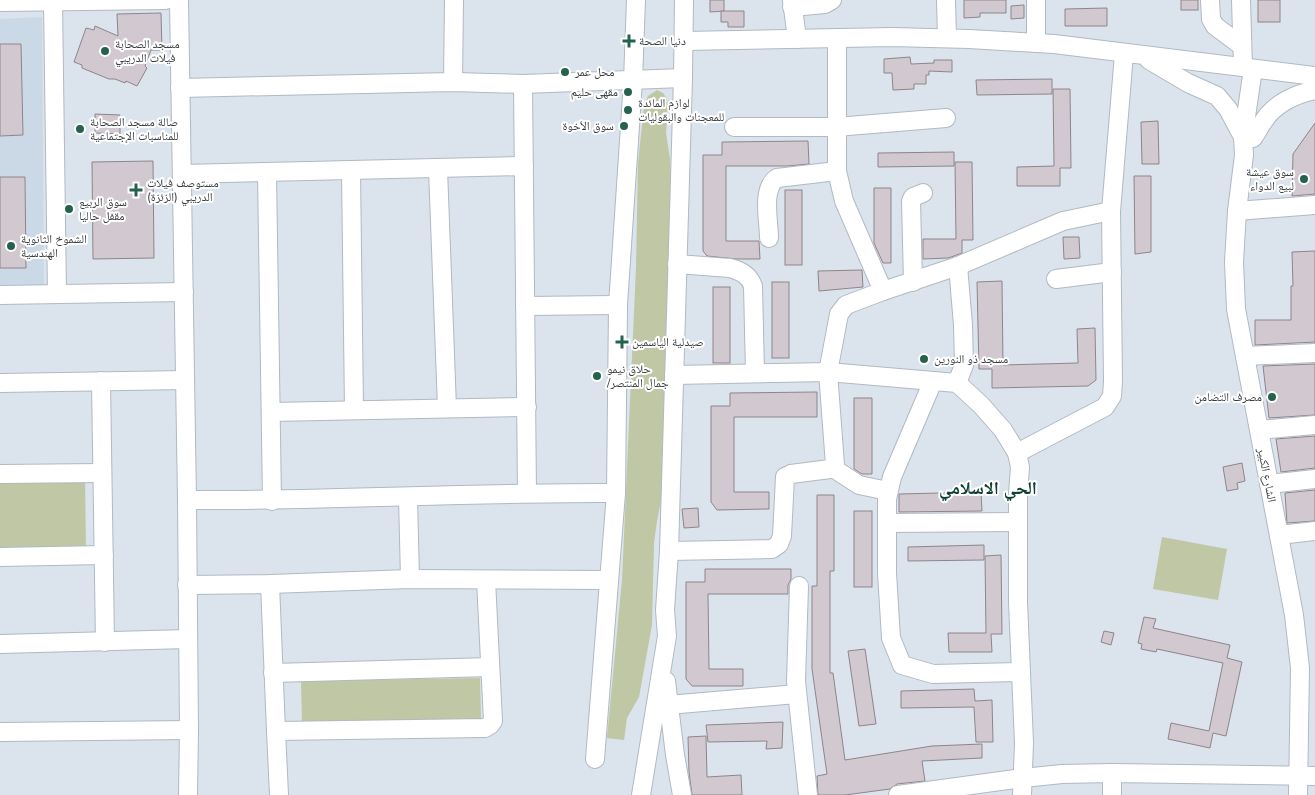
<svg xmlns="http://www.w3.org/2000/svg" width="1315" height="795" viewBox="0 0 1315 795" font-family="'Nunito Sans','Noto Naskh Arabic',sans-serif">
  <style>
    .built { fill: #cbd9e7 }
    .green { fill: #bfc7a5 }
    .building { fill: #d2c8cf; stroke: #8e858c }
    .lines { fill: none; stroke-linecap: round; stroke-linejoin: round }
    .minor-casing { stroke: #b1b9c2; stroke-width: 20 }
    .minor { stroke: #fff; stroke-width: 18 }
    .poi-dot { fill: #25624e; stroke: #fff; stroke-width: 2 }
    .labels { text-anchor: middle; dominant-baseline: central; stroke-width: 4; stroke-linejoin: round; paint-order: stroke }
    .poi-label { font-size: 12px; fill: #3a3d41; stroke: #fff; text-anchor: start }
    .street-label { font-size: 12px; fill: #3a3d41; stroke: #fff }
    .district-label { font-size: 18px; font-weight: bold; fill: #0d4031; stroke: #fff }
  </style>
  <rect width="100%" height="100%" fill="#dbe3ec"/>
  <polygon class="built" points="42,17 44,285 0,285 0,19"/>
  <g class="green">
    <polygon points="657,90 663,93 667,99 668,105 666,133 670,159 671,187 661,501 657,521 654,543 652,625 639,697 627,718 624,740 607,738 622,580 636,267 638,163 644,106 648,96"/>
    <polygon points="85,476 86,552 0,552 0,477"/>
    <polygon points="1162,537 1227,549 1218,600 1153,589"/>
    <polygon points="480,678 481,720 302,722 301,681"/>
  </g>
  <g class="building">
    <polygon points="710,0 724,0 724,11 710,12"/>
    <polygon points="964,0 1006,0 1006,13 980,13 980,17 964,18"/>
    <rect x="1181" y="0" width="17" height="10"/>
    <rect x="1258" y="0" width="22" height="22"/>
    <polygon points="1024,5 1024,18 1011,19 1011,6"/>
    <polygon points="1107,8 1107,26 1065,26 1065,9"/>
    <polygon points="721,11 744,11 744,27 728,27 728,22 721,22"/>
    <polygon points="161,13 162,50 151,50 145,66 147,68 137,86 126,81 125,83 115,79 109,79 82,68 82,65 74,62 86,28 94,30 95,26 118,36 117,14"/>
    <polygon points="0,44 21,44 23,135 0,136"/>
    <polygon points="910,57 911,64 934,63 934,60 952,60 952,72 929,71 929,75 926,75 926,84 914,84 914,89 893,90 892,73 884,73 884,59"/>
    <polygon points="1052,79 1052,94 977,95 976,80"/>
    <polygon points="1053,89 1070,89 1071,168 1060,168 1060,186 1017,186 1017,167 1054,166"/>
    <polygon points="95,114 120,115 120,134 95,133"/>
    <polygon points="1158,121 1159,164 1142,164 1141,122"/>
    <polygon points="1315,123 1315,194 1292,196 1293,154"/>
    <polygon points="808,141 809,164 787,166 726,166 726,241 759,241 760,259 736,259 707,256 703,251 703,155 722,155 722,142"/>
    <polygon points="954,152 954,166 878,167 878,153"/>
    <polygon points="153,161 154,258 93,259 92,162"/>
    <polygon points="955,162 972,162 973,240 962,240 962,253 954,256 948,258 923,259 923,239 956,239"/>
    <polygon points="1134,176 1151,176 1151,252 1135,254"/>
    <polygon points="0,177 25,177 26,268 0,268"/>
    <polygon points="874,188 891,188 891,263 883,263 874,243"/>
    <rect x="785" y="190" width="17" height="75"/>
    <polygon points="1063,237 1079,237 1080,258 1064,259"/>
    <polygon points="1315,251 1315,342 1255,345 1255,320 1291,320 1291,286 1293,286 1292,252"/>
    <polygon points="862,270 863,287 819,291 818,271"/>
    <polygon points="1002,281 1003,365 1078,363 1077,329 1095,328 1096,380 1088,386 992,388 992,369 979,369 977,282"/>
    <rect x="772" y="282" width="17" height="76"/>
    <rect x="713" y="287" width="17" height="76"/>
    <polygon points="1315,364 1315,415 1269,418 1263,366"/>
    <polygon points="817,392 817,417 734,417 734,492 769,492 769,509 717,510 711,502 711,406 730,406 730,393"/>
    <polygon points="854,398 872,398 872,474 862,474 854,469"/>
    <polygon points="1315,436 1315,468 1281,472 1276,439"/>
    <polygon points="1242,463 1245,481 1237,483 1238,489 1227,491 1223,467"/>
    <polygon points="1315,490 1315,521 1287,523 1285,493"/>
    <polygon points="981,492 982,511 899,512 899,494"/>
    <polygon points="817,495 834,495 834,571 830,571 830,673 833,673 845,760 932,746 982,744 982,758 922,761 925,781 897,784 890,789 845,795 818,795 817,776 827,774 812,669 812,586 817,586"/>
    <polygon points="698,508 699,527 684,528 682,509"/>
    <rect x="854" y="511" width="18" height="76"/>
    <polygon points="984,545 984,560 908,561 908,547"/>
    <polygon points="1001,555 1002,634 991,634 992,652 949,652 948,633 986,633 985,556"/>
    <polygon points="705,569 791,569 791,579 788,585 788,594 708,594 709,669 743,669 743,686 692,686 686,679 686,582 705,582"/>
    <polygon points="1144,617 1156,619 1153,628 1230,645 1227,658 1242,662 1226,736 1213,733 1210,748 1168,739 1171,723 1209,731 1223,663 1157,649 1156,652 1141,649 1142,644 1138,643"/>
    <polygon points="1104,631 1114,633 1111,645 1101,642"/>
    <polygon points="865,649 876,724 859,726 848,651"/>
    <polygon points="974,689 975,701 992,700 993,742 976,742 974,707 901,708 901,691"/>
    <polygon points="783,722 782,748 766,749 767,741 708,742 706,725"/>
    <polygon points="706,736 707,777 741,775 742,795 692,795 689,772 688,737"/>
  </g>
  <g class="lines">
    <defs>
      <g id="minor">
        <polyline points="179,0 187,500 189,730 188,795"/>
        <polyline points="792,0 797,39"/>
        <polyline points="946,0 947,38"/>
        <polyline points="1036,0 1036,43"/>
        <polyline points="1210,0 1211,19 1215,26 1242,46"/>
        <polyline points="1241,0 1243,67"/>
        <polyline points="0,2 166,0"/>
        <polyline points="53,2 57,294"/>
        <polyline points="792,7 825,4 832,0"/>
        <polyline points="837,38 837,171 844,201 883,291"/>
        <polyline points="684,41 892,37 969,39 1054,44 1315,76"/>
        <polyline points="1149,60 1188,83 1217,96 1228,109 1243,137"/>
        <polyline points="1253,69 1243,137 1244,155 1237,211 1234,262 1236,309 1294,615 1300,668 1298,795"/>
        <polyline points="453,82 454,0"/>
        <polyline points="523,84 527,493"/>
        <polyline points="180,88 453,82 523,84 683,78"/>
        <polyline points="734,127 836,127 946,118"/>
        <path d="M 1253,138 C 1257,133 1259,127 1263,122 C 1274,104 1295,94 1315,90"/>
        <polyline points="438,169 447,408"/>
        <polyline points="351,171 354,410"/>
        <polyline points="267,173 272,501"/>
        <polyline points="182,174 524,166"/>
        <polyline points="1237,211 1315,205"/>
        <path d="M 769,238 C 769,220 761,189 777,178 L 837,171"/>
        <path d="M 677,264 L 730,268 C 741,271 749,275 753,286 L 755,373"/>
        <polyline points="1056,279 1112,272"/>
        <polyline points="913,282 911,201 913,197 923,193"/>
        <polyline points="0,295 184,292"/>
        <polyline points="525,306 618,305"/>
        <polyline points="1245,356 1315,353"/>
        <polyline points="674,375 828,372 957,383 981,405 1003,430 1017,453 1020,467 1018,494 1018,602 1024,743 1022,795"/>
        <polyline points="101,381 105,642"/>
        <polyline points="933,381 892,477 887,499 887,573 891,638 902,665 933,674 1020,672"/>
        <polyline points="0,383 185,380"/>
        <polyline points="957,383 964,365 963,325 958,266"/>
        <polyline points="271,412 527,407"/>
        <polyline points="1259,430 1315,425"/>
        <polyline points="1017,453 1105,407 1112,396 1113,381 1111,211 1124,54"/>
        <polyline points="833,468 859,485 888,491"/>
        <polyline points="0,474 102,473"/>
        <polyline points="1269,484 1315,479"/>
        <polyline points="408,497 410,579"/>
        <path d="M 187,500 C 330,501 473,492 616,493"/>
        <polyline points="887,523 1018,522"/>
        <polyline points="1279,535 1315,531"/>
        <polyline points="669,551 772,549 779,544 782,536 785,477 791,474 830,469 835,465 828,372 839,314 846,305 883,291 958,266 1063,221 1111,211"/>
        <polyline points="0,557 104,555"/>
        <polyline points="270,584 276,731 485,728 490,725 493,721 486,580"/>
        <polyline points="187,585 270,584 410,579 609,580"/>
        <polyline points="799,586 796,681 808,795"/>
        <polyline points="0,644 188,639"/>
        <polyline points="273,673 490,667"/>
        <polyline points="666,681 675,755 682,795"/>
        <polyline points="668,705 797,694"/>
        <polyline points="276,731 279,795"/>
        <polyline points="0,732 189,730"/>
        <polyline points="595,759 616,493 618,305 633,81 636,0"/>
        <polyline points="641,795 667,636 665,610 669,551 683,78 684,0"/>
        <polyline points="898,795 1023,778 1062,774 1112,773 1315,776"/>
        <polyline points="1112,795 1112,773"/>
      </g>
    </defs>
    <use href="#minor" class="minor-casing"/>
    <use href="#minor" class="minor"/>
  </g>
  <g class="poi-dot">
    <path d="M626.5 33.5h5v5h5v5h-5v5h-5v-5h-5v-5h5z"/>
    <circle cx="105" cy="51" r="5"/>
    <circle cx="565" cy="72" r="5"/>
    <circle cx="628" cy="92" r="5"/>
    <circle cx="628" cy="110" r="5"/>
    <circle cx="624" cy="126" r="5"/>
    <circle cx="80" cy="129" r="5"/>
    <circle cx="1304" cy="179" r="5"/>
    <path d="M133.5 182.5h5v5h5v5h-5v5h-5v-5h-5v-5h5z"/>
    <circle cx="69" cy="209" r="5"/>
    <circle cx="11" cy="246" r="5"/>
    <path d="M619.5 334.5h5v5h5v5h-5v5h-5v-5h-5v-5h5z"/>
    <circle cx="924" cy="359" r="5"/>
    <circle cx="597" cy="376" r="5"/>
    <circle cx="1272" cy="397" r="5"/>
  </g>
  <g class="labels">
    <g class="poi-label">
      <text x="639" y="41">دنيا الصحة</text>
      <text x="115" y="44">مسجد الصحابة<tspan x="115" dy="14">فيلات الدريبي</tspan></text>
      <text x="575" y="72">محل عمر</text>
      <text x="618" y="92" text-anchor="end">مقهى حليم</text>
      <text x="638" y="103">لوازم المائدة<tspan x="638" dy="14">للمعجنات والبقوليات</tspan></text>
      <text x="90" y="122">صالة مسجد الصحابة<tspan x="90" dy="14">للمناسبات الإجتماعية</tspan></text>
      <text x="614" y="126" text-anchor="end">سوق الأخوة</text>
      <text x="1294" y="172" text-anchor="end">سوق عيشة<tspan x="1294" dy="14">لبيع الدواء</tspan></text>
      <text x="147" y="183">مستوصف فيلات<tspan x="147" dy="14">الدريبي (الزئزة)</tspan></text>
      <text x="79" y="202">سوق الربيع<tspan x="79" dy="14">مقفل حاليا</tspan></text>
      <text x="21" y="239">الشموخ الثانوية<tspan x="21" dy="14">الهندسية</tspan></text>
      <text x="632" y="342">صيدلية الياسمين</text>
      <text x="934" y="359">مسجد ذو النورين</text>
      <text x="607" y="369">حلاق نيمو<tspan x="607" dy="14">/جمال المنتصر</tspan></text>
      <text x="1262" y="397" text-anchor="end">مصرف التضامن</text>
    </g>
    <g class="street-label">
      <text transform="translate(1267 475) rotate(79)">الشارع الكبير</text>
    </g>
    <g class="district-label">
      <text x="988" y="488">الحي الاسلامي</text>
    </g>
  </g>
</svg>
